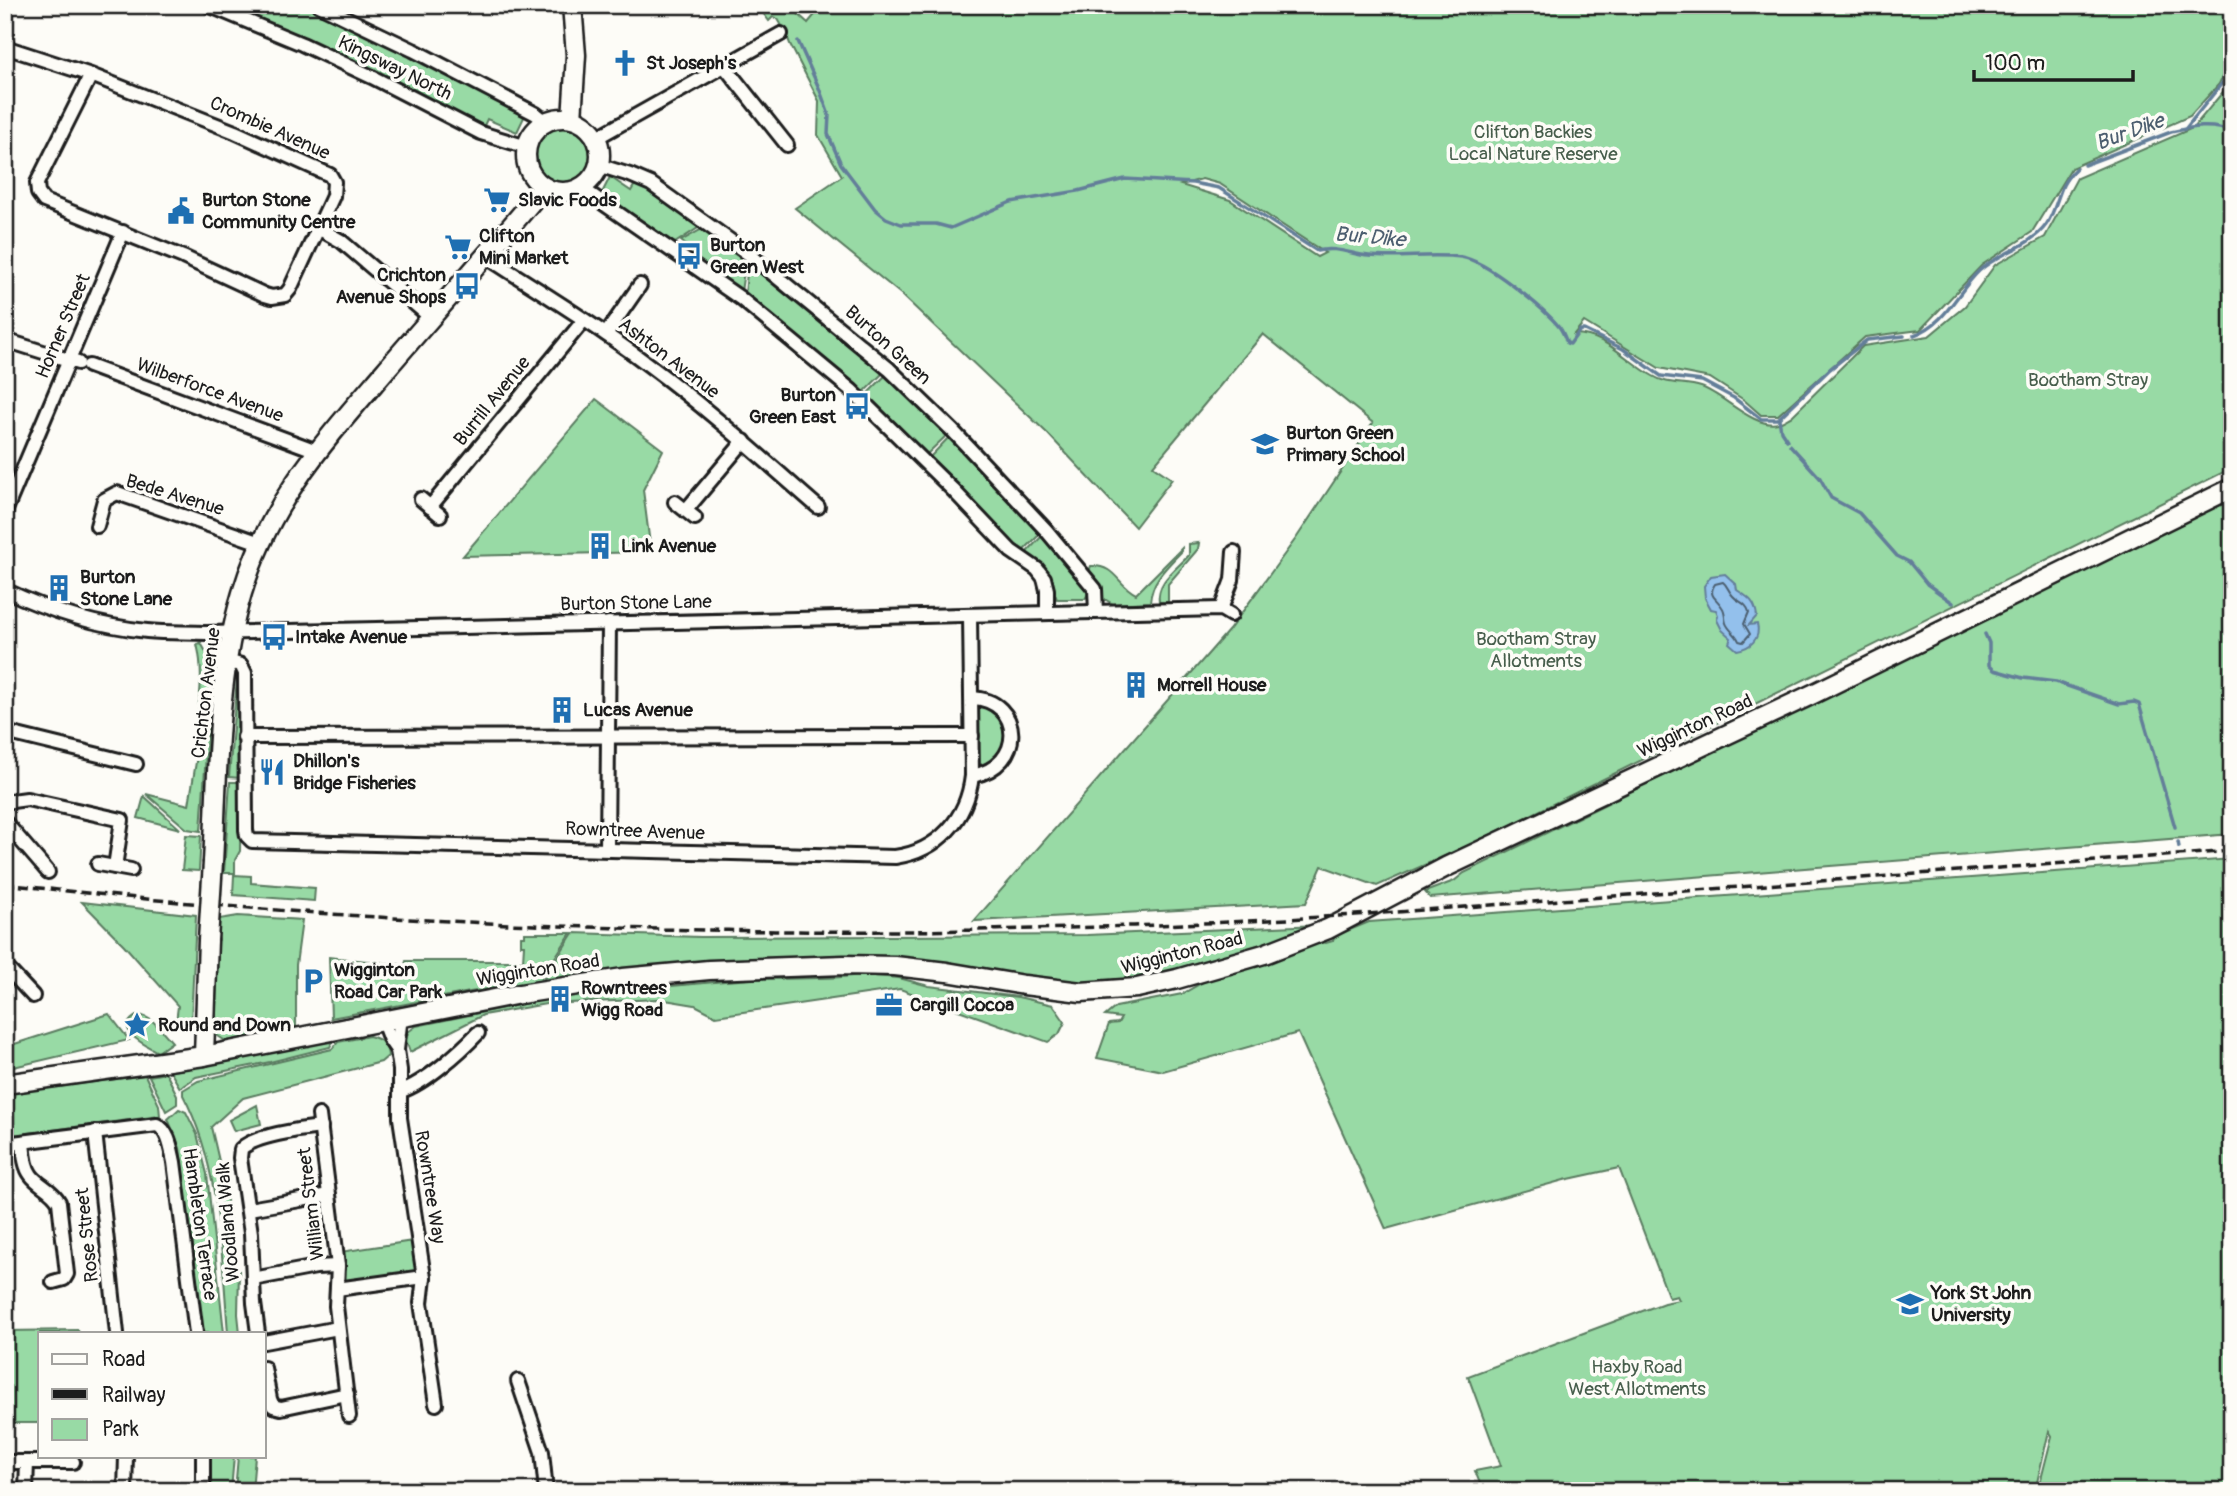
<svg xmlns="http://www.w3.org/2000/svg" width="2237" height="1496" viewBox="0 0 2237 1496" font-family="Pangolin,sans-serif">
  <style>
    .green { fill: #98daa5; stroke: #5a7b60; stroke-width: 2; fill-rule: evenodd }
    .water { fill: #93c0ec; stroke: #637e99; stroke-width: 2 }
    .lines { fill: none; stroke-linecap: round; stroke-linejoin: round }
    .shore { stroke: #4c5e6f; stroke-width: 2 }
    .stream { stroke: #637e99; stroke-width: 3.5 }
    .street-casing { stroke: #1c1c1c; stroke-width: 18 }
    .secondary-casing { stroke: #1c1c1c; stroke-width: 23 }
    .street { stroke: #fdfcf7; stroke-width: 12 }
    .secondary { stroke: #fdfcf7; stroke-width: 18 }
    .rail { stroke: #1c1c1c; stroke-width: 3.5; stroke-dasharray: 10 5; stroke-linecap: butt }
    .secondary-bridge-casing { stroke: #1c1c1c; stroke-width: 23; stroke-linecap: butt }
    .secondary-bridge { stroke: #fdfcf7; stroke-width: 18 }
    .labels { text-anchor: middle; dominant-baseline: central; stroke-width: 7; stroke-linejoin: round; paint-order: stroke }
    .poi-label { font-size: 19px; font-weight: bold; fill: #1c1c1c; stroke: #fdfcf7; text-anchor: start }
    .street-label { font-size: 19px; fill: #1c1c1c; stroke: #fdfcf7 }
    .park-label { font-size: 19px; fill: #475e4c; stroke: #fdfcf7 }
    .water-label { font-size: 21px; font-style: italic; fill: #4c5e6f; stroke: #fdfcf7 }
  </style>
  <rect width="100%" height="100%" fill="#fdfcf7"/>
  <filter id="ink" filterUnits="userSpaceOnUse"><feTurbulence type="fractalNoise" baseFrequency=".0143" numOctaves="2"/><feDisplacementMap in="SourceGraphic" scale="14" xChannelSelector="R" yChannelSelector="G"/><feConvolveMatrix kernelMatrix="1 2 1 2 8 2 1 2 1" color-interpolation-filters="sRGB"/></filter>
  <g filter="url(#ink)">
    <g class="green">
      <polygon points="223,5 306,5 366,30 526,113 517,132 487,119 483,128"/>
      <path d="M 757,5 L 788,5 L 808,23 L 823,5 L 2232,5 L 2232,52 L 2227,67 L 2219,84 L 2190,116 L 2071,168 L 2032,232 L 1982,265 L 1920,330 L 1865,337 L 1778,415 L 1761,415 L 1744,400 L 1710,378 L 1659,368 L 1584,322 L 1574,334 C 1606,334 1626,361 1653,376 C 1667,385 1685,382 1701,387 C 1723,394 1754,429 1778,423 C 1783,422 1788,418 1792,416 L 1863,346 L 1929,336 L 1965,306 L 1995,265 L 2045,237 L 2077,178 L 2193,128 L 2227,87 L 2232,72 L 2232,468 L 1474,843 L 1377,886 L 1322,866 L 1306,903 L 974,921 L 1229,630 L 1297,537 L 1373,423 L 1263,334 L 1153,466 L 1172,479 L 1135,527 L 1047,433 L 902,295 L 795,208 L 842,176 L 818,135 L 819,101 L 790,44 L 786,33 L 778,19 L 773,17 L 769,21 ZM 1202,179 L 1220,184 L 1325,253 L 1317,257 L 1230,200 L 1181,185 Z"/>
      <circle cx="563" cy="156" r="28"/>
      <polygon points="610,177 631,191 637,181 701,226 675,243 601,195"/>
      <polygon points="704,228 746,257 741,292 692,256 694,252 681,241"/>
      <polygon points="748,260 884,372 863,393 745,295"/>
      <polygon points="886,375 948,434 927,454 868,397 870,395 868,393"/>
      <polygon points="596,399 663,450 643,490 651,552 463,556"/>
      <polygon points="950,436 1041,533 1022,552 930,457"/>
      <polygon points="2232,499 2232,834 1430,898 1425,892 1454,881 1464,873"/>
      <polygon points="1043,535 1088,588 1089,592 1085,599 1057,599 1046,570 1025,554"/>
      <path d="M 1199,543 L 1198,549 L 1168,584 L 1168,602 L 1159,602 C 1156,581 1177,569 1189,555 L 1189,544 Z"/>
      <path d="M 1182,548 L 1182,551 C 1167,567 1152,579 1150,602 L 1113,604 L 1106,600 L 1101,600 L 1088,574 L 1091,566 C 1116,565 1117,585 1136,594 Z"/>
      <path d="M 201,643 L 210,659 L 211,675 L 201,831 L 187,829 L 146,794 L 189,805 L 201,731 L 196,725 C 200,697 204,672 197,644 Z"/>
      <polygon points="239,676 240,778 229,777 237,678"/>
      <polygon points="976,703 991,708 1004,720 1007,739 998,759 978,770"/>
      <polygon points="230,782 241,782 240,851 235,860 235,873 224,873"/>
      <polygon points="144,796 180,829 138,818"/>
      <polygon points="186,835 201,836 199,871 182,870"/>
      <polygon points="2232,859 2232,1491 2038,1491 2052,1436 2049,1431 2035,1491 1483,1491 1475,1471 1501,1466 1468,1376 1664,1303 1679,1300 1677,1296 1669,1298 1619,1168 1564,1180 1386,1229 1298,1033 1163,1071 1097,1058 1109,1024 1118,1023 1121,1018 1105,1016 1116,1007 1182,994 1205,981 1297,948 1321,942 1326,943 1333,941 1335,936 1369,922"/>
      <polygon points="234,875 251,876 251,883 315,888 314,901 233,895"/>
      <polygon points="82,902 196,915 191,1023 183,1027 176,1022 178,1006 124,945"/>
      <polygon points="238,916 302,920 296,965 296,1029 227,1042 215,1034 219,919"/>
      <polygon points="1319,925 1170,974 1137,982 1069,984 929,965 540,985 573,933 701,937 1087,935"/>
      <polygon points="525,933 571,933 539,982 470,992 331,1018 329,957 405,965 406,961 523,961 524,945 521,945 521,936 525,936"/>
      <path d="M 861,975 L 899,978 L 929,986 L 1018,997 L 1053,1005 L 1065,1022 L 1059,1034 L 1048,1042 L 900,989 L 716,1016 L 695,1005 L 659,999 L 546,1004 L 483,1015 L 410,1052 L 406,1040 L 408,1032 L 416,1026 L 547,999 L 557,998 L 558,1001 L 563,1001 L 562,997 L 581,995 C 639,989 696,983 753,979 C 789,978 825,980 861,975 Z"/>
      <polygon points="109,1014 129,1040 5,1069 5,1047"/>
      <path d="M 138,1015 C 152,1016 163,1032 172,1042 L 158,1052 C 145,1045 111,1029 138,1015 Z"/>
      <path d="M 369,1036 C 381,1039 387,1043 388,1056 L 381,1062 L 243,1098 L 211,1127 C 222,1173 234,1220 231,1268 L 239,1271 L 238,1314 L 240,1333 L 228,1333 C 222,1256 220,1165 183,1095 L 183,1090 L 198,1081 L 332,1049 L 338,1042 Z"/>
      <polygon points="334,1039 330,1047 270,1062 196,1077 180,1088 170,1071"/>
      <polygon points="166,1073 177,1095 177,1104 166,1111 149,1076"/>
      <polygon points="145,1075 159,1105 160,1116 5,1136 5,1094"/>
      <polygon points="257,1105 261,1124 234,1131 229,1120"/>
      <polygon points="179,1109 186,1112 197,1134 207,1174 224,1333 203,1333 180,1148 168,1119"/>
      <polygon points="413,1241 417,1264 414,1273 347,1282 344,1278 340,1252"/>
      <polygon points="78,1330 79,1333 40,1333 40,1423 5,1423 5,1331"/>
      <polygon points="211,1456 234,1456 231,1491 211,1491"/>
      <polygon points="238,1456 255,1456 252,1491 235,1491"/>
    </g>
    <path class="water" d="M 1725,574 L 1736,584 L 1737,590 C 1749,598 1755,601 1757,616 L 1749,625 L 1757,624 C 1761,639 1750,648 1737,650 L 1729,643 L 1731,638 L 1722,630 L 1717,620 L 1718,615 L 1716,610 L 1711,609 L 1705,598 L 1704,586 L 1711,576 Z"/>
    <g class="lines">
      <path class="shore" d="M 1723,582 C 1728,586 1728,591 1733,596 C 1739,603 1746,602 1749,612 L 1744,624 L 1750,634 L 1743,642 L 1739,641 C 1736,633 1729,631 1726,623 C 1724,618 1726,612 1722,607 C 1717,598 1707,596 1715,584 Z"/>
      <g class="stream">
        <path d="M 798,41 L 819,88 L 829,115 L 828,134 L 841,164 L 875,209 L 886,218 L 901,224 L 936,224 L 951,228 L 1011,202 L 1078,191 L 1125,179 L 1193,183 L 1219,188 L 1317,251 C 1336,246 1350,254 1369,256 C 1400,259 1431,253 1461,257 C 1485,260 1544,308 1560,328 C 1563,332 1565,338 1567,343 L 1570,344 L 1580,330 L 1584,330 L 1623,349 L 1661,376 L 1702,381 L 1734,398 L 1761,419 L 1778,419 L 1830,369 L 1867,340 L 1904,336"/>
        <polyline points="2186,128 2223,82 2232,57"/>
        <path d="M 2084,165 L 2171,132 C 2192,127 2212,123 2232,132"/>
        <path d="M 1914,335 C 1946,324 1957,292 1979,271 C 1998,253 2030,247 2046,225 C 2054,214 2057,198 2063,185 C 2066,179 2071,173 2076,168"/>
        <polyline points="1779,419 1781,431 1787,440"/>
        <polyline points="1790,445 1820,478 1831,498 1859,513 1897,556 1909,562 1927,584 1953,603"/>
        <polyline points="1985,634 1989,643 1989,665 1994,670 2023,678 2056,682 2119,704 2134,702 2139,704 2175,827"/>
        <polyline points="2178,842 2179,847"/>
      </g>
      <defs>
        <g id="street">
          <polyline points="208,5 302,44 372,77 481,133 527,147"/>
          <polyline points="319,5 413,50 536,114 546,122"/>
          <polyline points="5,47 91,75 235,132 330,175 334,182 333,196 290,289 285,295 272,297 265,295 183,257 44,201 38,193 37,183 91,75"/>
          <polyline points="725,67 787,145"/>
          <polyline points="596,138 781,34"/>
          <polyline points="598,165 630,175 651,184 750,255 889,369 953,431 1046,530 1095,589 1096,612"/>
          <polyline points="582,187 590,194 740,298 851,390 953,490 1011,551 1037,569 1044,578 1047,590 1047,613"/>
          <polyline points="318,228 341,241 430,317"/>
          <path d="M 485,256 C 540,291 597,326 650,366 C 709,410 763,459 818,507"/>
          <polyline points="606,334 640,285"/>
          <polyline points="5,340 78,363"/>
          <polyline points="89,366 317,451"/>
          <polyline points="421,499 440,515"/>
          <polyline points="675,502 695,518"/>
          <polyline points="430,507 584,320"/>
          <polyline points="686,510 744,441"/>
          <polyline points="5,512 123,232"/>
          <polyline points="97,526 104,500 117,493 260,543"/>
          <path d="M 5,590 C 49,611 99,626 147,631 C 167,633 187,632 207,633 L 1221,609 L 1231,615"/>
          <polyline points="1221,609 1232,580 1234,552"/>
          <path d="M 227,661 L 241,665 L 245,673 L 246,830 L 247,836 L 252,841 L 895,857 C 938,851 967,819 972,776 L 970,615"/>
          <path d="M 972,698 C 1023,700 1026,766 972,776"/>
          <polyline points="5,732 136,764"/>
          <polyline points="244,737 972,736"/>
          <polyline points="5,802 27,799 122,820 115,867"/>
          <polyline points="5,822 48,872"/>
          <polyline points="607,849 609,623"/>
          <polyline points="98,864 131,870"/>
          <polyline points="5,966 33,996"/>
          <polyline points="401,1016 397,1050 400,1070 400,1118 424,1277 421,1303 436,1404"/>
          <polyline points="382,1019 390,1040 397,1050"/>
          <path d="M 401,1091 C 425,1083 460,1052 478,1033"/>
          <polyline points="319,1115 338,1266 336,1306 349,1416"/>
          <polyline points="95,1132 117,1333"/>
          <path d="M 23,1142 C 24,1152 24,1166 31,1175 C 39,1186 52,1189 59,1202 L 67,1274 L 64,1279 L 53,1282"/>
          <path d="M 5,1144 L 157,1125 C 169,1131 171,1149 174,1162 L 196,1333"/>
          <polyline points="249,1209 329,1195"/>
          <polyline points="253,1279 316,1267 338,1266"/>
          <polyline points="337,1289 424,1277"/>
          <path d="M 258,1333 L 254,1303 L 251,1233 L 240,1158 L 241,1149 C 253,1136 301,1129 321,1127"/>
          <polyline points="264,1342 338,1328"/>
          <polyline points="264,1368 270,1399 273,1406 281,1408 347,1394"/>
          <polyline points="518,1381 542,1452 546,1491"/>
          <polyline points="5,1462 73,1462"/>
          <polyline points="26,1491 27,1462"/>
          <polyline points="125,1491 126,1456"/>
          <polyline points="203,1491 203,1456"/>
        </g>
        <g id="secondary">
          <polyline points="572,5 576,55 572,119"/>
          <circle cx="563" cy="155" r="37"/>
          <path d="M 213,862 C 218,773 216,680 242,593 C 269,502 324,442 384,372 C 437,310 492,250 544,187"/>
          <polyline points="204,1056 208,940"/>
          <polyline points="5,1084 204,1056 520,994 623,978 709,970 844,965 895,966 947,972 1024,985 1081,992 1137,988 1177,979 1264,954 1328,929 1446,867 1813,694 2232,488"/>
        </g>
      </defs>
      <use href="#street" class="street-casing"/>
      <use href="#secondary" class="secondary-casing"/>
      <use href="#street" class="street"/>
      <use href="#secondary" class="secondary"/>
      <path class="rail" d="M 5,884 C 452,936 906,943 1355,915 L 2232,851"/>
      <defs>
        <polyline id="secondary-bridge" points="208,940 213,862"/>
      </defs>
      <use href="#secondary-bridge" class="secondary-bridge-casing"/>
      <use href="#secondary-bridge" class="secondary-bridge"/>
    </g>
  </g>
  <defs>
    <symbol id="church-bare" viewBox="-9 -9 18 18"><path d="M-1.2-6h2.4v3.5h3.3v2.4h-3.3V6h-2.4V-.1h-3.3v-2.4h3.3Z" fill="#1f6fb2" stroke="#fdfcf7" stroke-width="2.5" paint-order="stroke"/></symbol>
    <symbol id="supermarket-bare" viewBox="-9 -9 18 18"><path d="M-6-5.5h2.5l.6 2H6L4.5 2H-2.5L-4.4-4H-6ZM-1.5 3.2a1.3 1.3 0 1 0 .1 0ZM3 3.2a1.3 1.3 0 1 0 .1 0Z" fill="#1f6fb2" stroke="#fdfcf7" stroke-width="2.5" paint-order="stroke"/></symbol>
    <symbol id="civic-bare" viewBox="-9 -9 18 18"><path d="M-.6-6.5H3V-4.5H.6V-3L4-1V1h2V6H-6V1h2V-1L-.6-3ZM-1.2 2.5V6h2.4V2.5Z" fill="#1f6fb2" stroke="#fdfcf7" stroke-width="2.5" paint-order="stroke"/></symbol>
    <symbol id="bus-bare" viewBox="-9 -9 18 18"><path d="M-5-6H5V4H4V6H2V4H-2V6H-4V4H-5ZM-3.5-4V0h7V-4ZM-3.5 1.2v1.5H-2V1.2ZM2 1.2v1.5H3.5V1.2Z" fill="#1f6fb2" stroke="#fdfcf7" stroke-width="2.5" paint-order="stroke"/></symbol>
    <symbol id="school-bare" viewBox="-9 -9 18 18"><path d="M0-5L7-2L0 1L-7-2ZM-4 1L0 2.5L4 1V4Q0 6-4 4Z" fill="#1f6fb2" stroke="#fdfcf7" stroke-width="2.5" paint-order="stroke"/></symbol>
    <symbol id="building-bare" viewBox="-9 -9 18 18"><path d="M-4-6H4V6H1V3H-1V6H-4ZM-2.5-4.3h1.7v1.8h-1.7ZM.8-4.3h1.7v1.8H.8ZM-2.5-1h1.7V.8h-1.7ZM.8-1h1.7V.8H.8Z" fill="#1f6fb2" stroke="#fdfcf7" stroke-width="2.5" paint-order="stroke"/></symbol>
    <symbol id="restaurant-bare" viewBox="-9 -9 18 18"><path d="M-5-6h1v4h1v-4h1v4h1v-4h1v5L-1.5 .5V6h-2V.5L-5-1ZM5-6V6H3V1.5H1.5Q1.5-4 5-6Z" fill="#1f6fb2" stroke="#fdfcf7" stroke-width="2.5" paint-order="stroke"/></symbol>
    <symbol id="parking-bare" viewBox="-9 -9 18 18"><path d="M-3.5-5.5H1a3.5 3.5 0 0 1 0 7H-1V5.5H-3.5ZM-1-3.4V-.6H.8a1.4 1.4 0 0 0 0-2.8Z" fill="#1f6fb2" stroke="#fdfcf7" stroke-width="2.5" paint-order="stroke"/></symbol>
    <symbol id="office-bare" viewBox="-9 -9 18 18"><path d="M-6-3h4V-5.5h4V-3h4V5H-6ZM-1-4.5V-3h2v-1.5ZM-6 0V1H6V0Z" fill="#1f6fb2" stroke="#fdfcf7" stroke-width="2.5" paint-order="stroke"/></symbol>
    <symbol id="sight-bare" viewBox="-9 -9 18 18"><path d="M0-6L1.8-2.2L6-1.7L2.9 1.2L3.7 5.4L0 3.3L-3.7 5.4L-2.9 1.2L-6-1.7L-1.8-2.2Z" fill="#1f6fb2" stroke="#fdfcf7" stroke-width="2.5" paint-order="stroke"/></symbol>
    <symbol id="university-bare" viewBox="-9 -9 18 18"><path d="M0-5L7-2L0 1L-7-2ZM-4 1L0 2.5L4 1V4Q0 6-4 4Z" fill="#1f6fb2" stroke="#fdfcf7" stroke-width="2.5" paint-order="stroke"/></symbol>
  </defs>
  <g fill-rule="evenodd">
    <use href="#church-bare" x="606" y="44" width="38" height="38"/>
    <use href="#supermarket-bare" x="478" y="181" width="38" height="38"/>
    <use href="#civic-bare" x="162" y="192" width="38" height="38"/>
    <use href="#supermarket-bare" x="439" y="228" width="38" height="38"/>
    <use href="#bus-bare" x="670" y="237" width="38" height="38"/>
    <use href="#bus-bare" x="448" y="267" width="38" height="38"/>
    <use href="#bus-bare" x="838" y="387" width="38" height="38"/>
    <use href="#school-bare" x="1246" y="425" width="38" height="38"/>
    <use href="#building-bare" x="581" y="527" width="38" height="38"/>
    <use href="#building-bare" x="40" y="569" width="38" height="38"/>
    <use href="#bus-bare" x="255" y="618" width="38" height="38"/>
    <use href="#building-bare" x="1117" y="666" width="38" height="38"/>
    <use href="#building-bare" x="543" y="691" width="38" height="38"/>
    <use href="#restaurant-bare" x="253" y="753" width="38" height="38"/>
    <use href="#parking-bare" x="294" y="962" width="38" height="38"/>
    <use href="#building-bare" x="541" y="980" width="38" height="38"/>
    <use href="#office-bare" x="870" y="986" width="38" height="38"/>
    <use href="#sight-bare" x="118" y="1006" width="38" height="38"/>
    <use href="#university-bare" x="1891" y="1285" width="38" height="38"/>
  </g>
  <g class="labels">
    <g class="poi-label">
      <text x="646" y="63">St Joseph's</text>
      <text x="202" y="200">Burton Stone<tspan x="202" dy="22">Community Centre</tspan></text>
      <text x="518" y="200">Slavic Foods</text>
      <text x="479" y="236">Clifton<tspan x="479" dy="22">Mini Market</tspan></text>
      <text x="710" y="245">Burton<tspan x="710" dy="22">Green West</tspan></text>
      <text x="446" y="275" text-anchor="end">Crichton<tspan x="446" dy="22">Avenue Shops</tspan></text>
      <text x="836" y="395" text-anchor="end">Burton<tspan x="836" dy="22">Green East</tspan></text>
      <text x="1286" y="433">Burton Green<tspan x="1286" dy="22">Primary School</tspan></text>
      <text x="621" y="546">Link Avenue</text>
      <text x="80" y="577">Burton<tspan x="80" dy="22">Stone Lane</tspan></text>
      <text x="295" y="637">Intake Avenue</text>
      <text x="1157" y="685">Morrell House</text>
      <text x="583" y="710">Lucas Avenue</text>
      <text x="293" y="761">Dhillon's<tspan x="293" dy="22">Bridge Fisheries</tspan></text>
      <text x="334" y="970">Wigginton<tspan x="334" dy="22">Road Car Park</tspan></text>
      <text x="581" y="988">Rowntrees<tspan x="581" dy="22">Wigg Road</tspan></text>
      <text x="910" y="1005">Cargill Cocoa</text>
      <text x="158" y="1025">Round and Down</text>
      <text x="1931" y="1293">York St John<tspan x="1931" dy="22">University</tspan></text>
    </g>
    <g class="street-label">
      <text transform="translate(395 68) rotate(26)">Kingsway North</text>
      <text transform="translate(270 128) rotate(24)">Crombie Avenue</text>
      <text transform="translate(63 326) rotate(-67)">Horner Street</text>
      <text transform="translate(888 345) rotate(42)">Burton Green</text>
      <text transform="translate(669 358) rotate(37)">Ashton Avenue</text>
      <text transform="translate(210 390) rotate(20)">Wilberforce Avenue</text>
      <text transform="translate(492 401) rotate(-51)">Burrill Avenue</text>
      <text transform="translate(175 495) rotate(17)">Bede Avenue</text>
      <text transform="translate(636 603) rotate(-1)">Burton Stone Lane</text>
      <text transform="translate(206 693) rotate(-83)">Crichton Avenue</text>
      <text transform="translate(1695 726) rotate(-25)">Wigginton Road</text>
      <text transform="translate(635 831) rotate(2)">Rowntree Avenue</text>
      <text transform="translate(1182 953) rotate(-14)">Wigginton Road</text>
      <text transform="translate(538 970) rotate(-9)">Wigginton Road</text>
      <text transform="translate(430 1187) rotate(81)">Rowntree Way</text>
      <text transform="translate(311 1204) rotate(-97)">William Street</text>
      <text transform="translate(228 1222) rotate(-95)">Woodland Walk</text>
      <text transform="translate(200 1224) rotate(82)">Hambleton Terrace</text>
      <text transform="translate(87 1235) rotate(-96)">Rose Street</text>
    </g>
    <g class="park-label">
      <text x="1533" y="132">Clifton Backies<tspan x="1533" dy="22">Local Nature Reserve</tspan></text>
      <text x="2088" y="380">Bootham Stray</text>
      <text x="1536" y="639">Bootham Stray<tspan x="1536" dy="22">Allotments</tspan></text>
      <text x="1637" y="1367">Haxby Road<tspan x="1637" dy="22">West Allotments</tspan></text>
    </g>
    <g class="water-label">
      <text transform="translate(2130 132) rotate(-20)">Bur Dike</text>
      <text transform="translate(1370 237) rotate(5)">Bur Dike</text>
    </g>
  </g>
  <rect width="2237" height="1496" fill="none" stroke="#fdfcf7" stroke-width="28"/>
  <rect x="14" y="14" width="2209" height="1468" fill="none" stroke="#1c1c1c" stroke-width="2.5" filter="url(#ink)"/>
  <rect x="38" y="1332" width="228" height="126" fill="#fdfcf7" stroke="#a3a29f" stroke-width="2"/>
  <rect x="52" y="1354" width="35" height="10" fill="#fdfcf7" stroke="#a3a29f" stroke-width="2"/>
  <text x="102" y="1366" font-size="21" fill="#1c1c1c">Road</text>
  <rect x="52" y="1389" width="35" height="10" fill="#1c1c1c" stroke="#a3a29f" stroke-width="2"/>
  <text x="102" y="1402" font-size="21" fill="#1c1c1c">Railway</text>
  <rect x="52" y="1419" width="35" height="21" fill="#98daa5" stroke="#a3a29f" stroke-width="2"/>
  <text x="102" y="1436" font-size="21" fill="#1c1c1c">Park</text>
  <path d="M1974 70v10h159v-10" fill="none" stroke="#1c1c1c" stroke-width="3.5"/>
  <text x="1985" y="70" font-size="21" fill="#1c1c1c" stroke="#fdfcf7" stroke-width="5" paint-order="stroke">100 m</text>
</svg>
